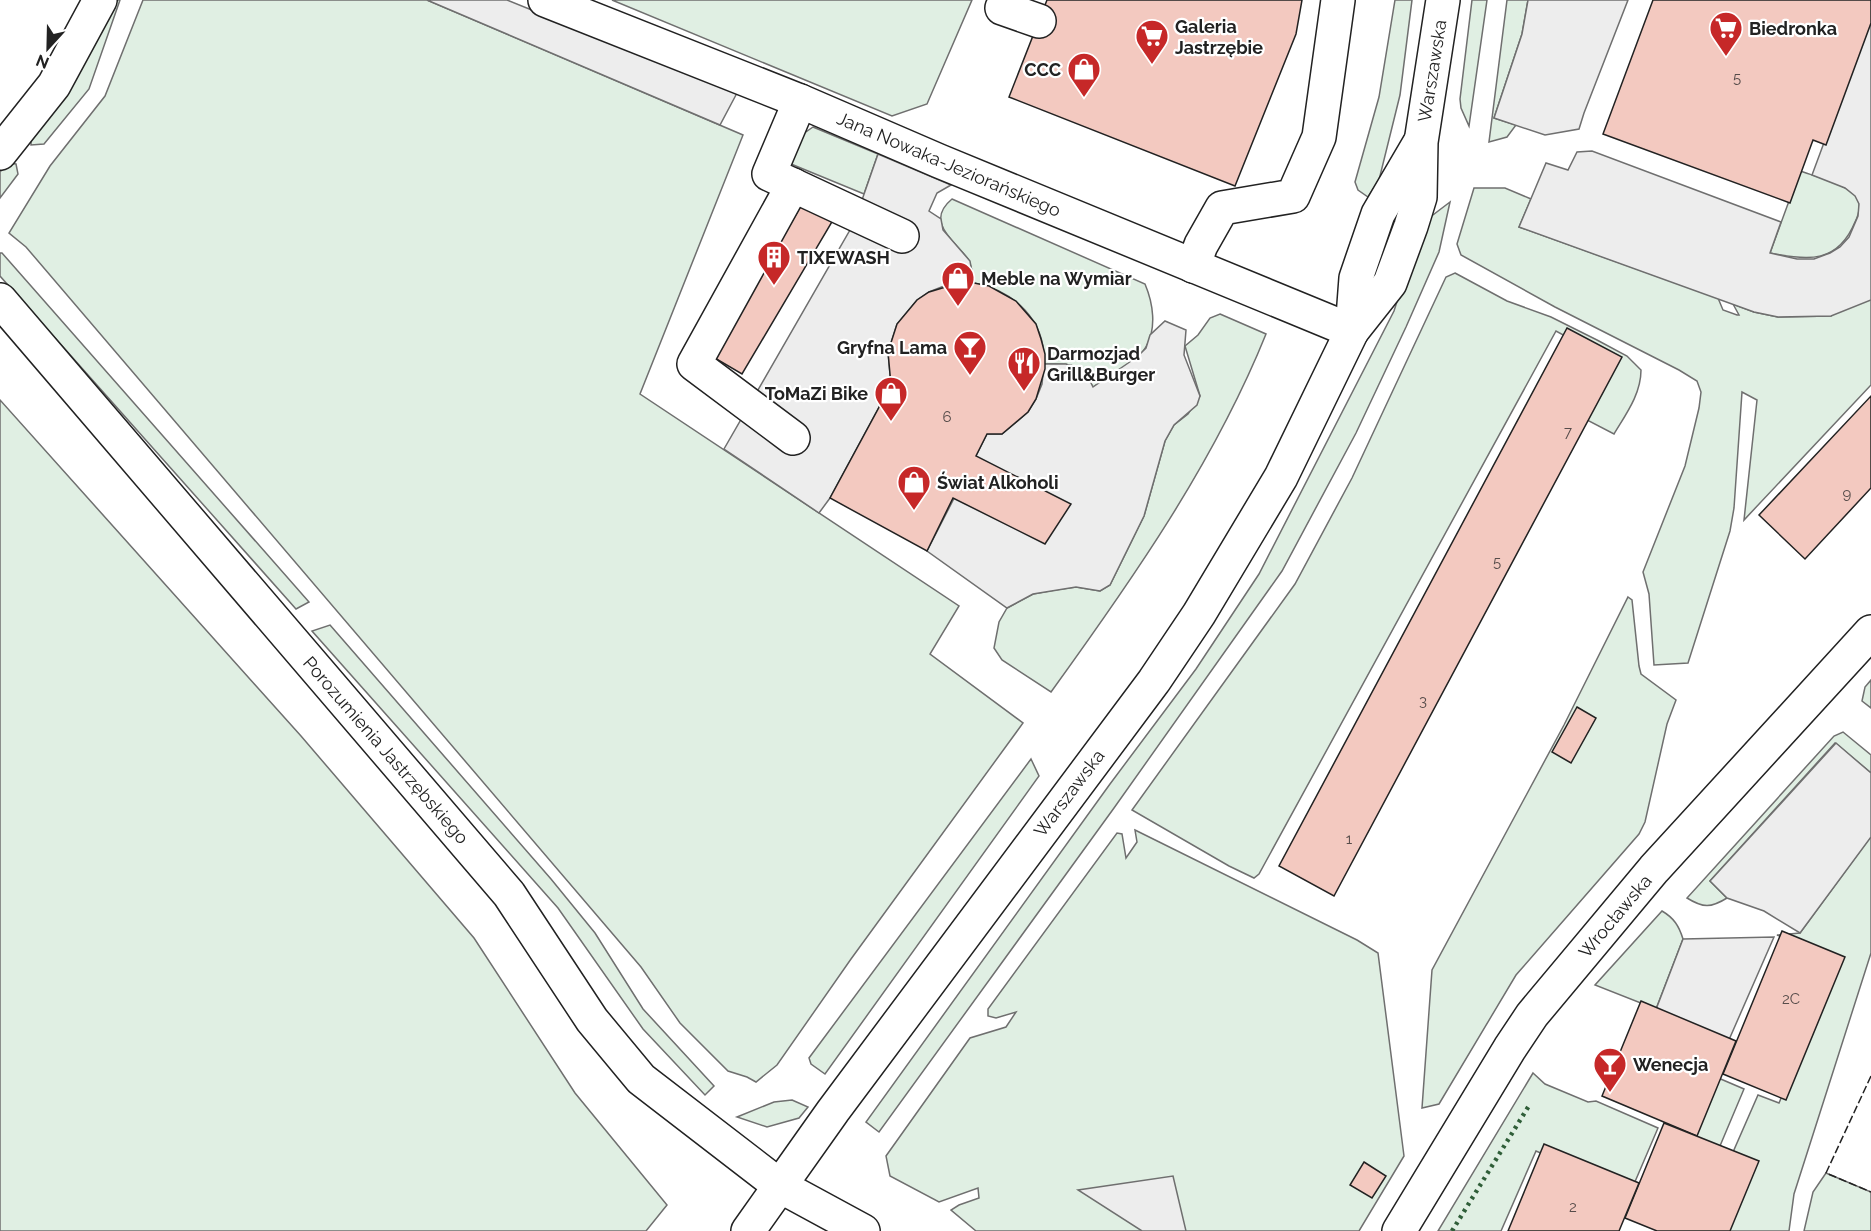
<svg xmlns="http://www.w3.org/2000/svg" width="1871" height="1231" viewBox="0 0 1871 1231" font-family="Raleway,sans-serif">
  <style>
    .green { fill: #e0efe3; stroke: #6f6f6f; stroke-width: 1.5 }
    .parking { fill: #ededed; stroke: #6f6f6f; stroke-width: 1.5 }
    .building { fill: #f3c9c0; stroke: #222; stroke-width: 1.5 }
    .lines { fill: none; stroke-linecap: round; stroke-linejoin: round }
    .minor-casing { stroke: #222; stroke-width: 36 }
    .minor { stroke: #fff; stroke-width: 33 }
    .hedge { stroke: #2f5e38; stroke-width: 4.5; stroke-dasharray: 3 4.5; stroke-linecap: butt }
    .fence { stroke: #222; stroke-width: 1.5; stroke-dasharray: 8 3; stroke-linecap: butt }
    .labels { text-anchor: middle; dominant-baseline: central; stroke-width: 4.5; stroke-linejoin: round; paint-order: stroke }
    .number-label { font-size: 15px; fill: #564c4a }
    .poi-label { font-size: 18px; font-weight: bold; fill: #222; stroke: #fff; text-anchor: start }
    .street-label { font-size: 18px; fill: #222; stroke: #fff }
  </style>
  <rect width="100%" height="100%" fill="#fff"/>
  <g class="green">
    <polygon points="116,0 120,0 89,89 44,144 31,145 31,137"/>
    <polygon points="143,0 427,0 743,135 640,394 959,606 930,654 1023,723 851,959 777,1065 756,1082 747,1077 728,1071 680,1023 641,967 26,247 9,233 50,166 105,96"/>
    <polygon points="612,0 972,0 927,104 892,116"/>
    <polygon points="1395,0 1412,0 1400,95 1379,180 1368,197 1358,190 1355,182 1379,97"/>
    <polygon points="1472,0 1487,0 1469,126 1461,108 1460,99"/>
    <polygon points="1507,0 1528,0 1522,34 1494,118 1516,125 1507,137 1489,142"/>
    <polygon points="813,127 878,154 864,194 791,164 803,134"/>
    <polygon points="8,163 16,164 18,174 0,198 0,172"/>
    <path d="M 1800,171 C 1814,176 1845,184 1855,195 C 1862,203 1859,214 1855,222 C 1838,263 1809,261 1770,253 Z"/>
    <polygon points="1474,188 1505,188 1531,199 1519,227 1718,298 1723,310 1737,315 1739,315 1733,304 1754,312 1778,317 1831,316 1871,284 1871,385 1744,520 1757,400 1742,392 1734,508 1730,531 1688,663 1654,665 1649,594 1643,572 1685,466 1699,408 1701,392 1697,381 1679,370 1555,307 1461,255 1457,244"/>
    <path d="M 952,199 L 1145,284 C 1153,303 1157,328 1146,347 C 1137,363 1108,377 1093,387 C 1080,361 1071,364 1044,364 C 1046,321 1015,291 974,283 C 973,275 972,266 968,259 C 955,241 924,222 952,199 Z"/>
    <polygon points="1450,202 1439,252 1406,327 1356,433 1282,571 1114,808 879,1132 866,1122 1110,784 1196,669 1259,574 1394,311 1408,267 1429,218"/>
    <polygon points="0,253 2,253 309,602 296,609 0,276"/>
    <path d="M 1455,273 L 1507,301 L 1551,317 L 1597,340 L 1627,356 L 1641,370 C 1641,394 1626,414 1614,434 L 1587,420 L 1617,364 L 1556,331 L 1259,874 L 1254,878 L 1229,866 L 1132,810 L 1295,584 L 1352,478 L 1446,277 Z"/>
    <path d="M 1220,314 L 1266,334 C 1214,463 1132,580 1051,692 L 1002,660 L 994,648 L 999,622 L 1007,608 L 1033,594 L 1055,590 L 1076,587 L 1100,591 L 1110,585 L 1144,516 L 1165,441 L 1174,425 L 1188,414 L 1200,396 L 1185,346 L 1198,335 L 1210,318 Z"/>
    <polygon points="0,400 301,736 474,938 575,1093 667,1205 646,1231 0,1231"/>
    <polygon points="1628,597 1632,600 1639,666 1641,674 1676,700 1667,724 1645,822 1639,834 1516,975 1439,1104 1422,1108 1432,970 1564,725"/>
    <polygon points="330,625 551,879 595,933 643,1009 714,1086 705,1095 643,1029 558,908 312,631"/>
    <polygon points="1871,680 1871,708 1862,701 1865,687"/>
    <path d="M 1843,732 L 1871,755 L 1871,773 L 1835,743 L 1710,881 L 1727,898 C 1711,908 1703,908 1687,898 L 1834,736 Z"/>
    <polygon points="1031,759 1039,776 825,1074 811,1064 809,1058"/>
    <polygon points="1135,830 1357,940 1378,953 1404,1156 1359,1231 976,1231 951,1210 959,1205 979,1198 978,1188 939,1202 890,1176 886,1156 970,1038 1006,1027 1016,1012 996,1018 988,1016 988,1009 1117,833 1122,834 1126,858 1137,842"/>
    <polygon points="1871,836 1871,953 1794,1194 1789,1231 1726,1231 1730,1159 1758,1095 1779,1103 1840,962 1777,935 1800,933"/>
    <path d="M 1662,911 C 1674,918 1679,926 1683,939 L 1656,1009 L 1595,985 Z"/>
    <polygon points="1533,1073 1545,1084 1588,1102 1596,1101 1658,1128 1631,1191 1536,1151 1501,1231 1438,1231"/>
    <polygon points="1716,1077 1744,1089 1717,1153 1688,1141"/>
    <polygon points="792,1100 808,1107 799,1118 767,1127 737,1117 774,1102"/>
    <polygon points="1826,1173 1871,1192 1871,1231 1804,1231 1813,1192"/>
  </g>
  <g class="parking">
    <polygon points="427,0 507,0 737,93 720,125"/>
    <polygon points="1528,0 1628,0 1584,113 1579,129 1545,135 1494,118 1522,34"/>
    <polygon points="1871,16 1871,300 1831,316 1778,317 1754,312 1519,227 1546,163 1568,170 1577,152 1592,151 1781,222 1770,253 1797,259 1814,259 1830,253 1840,247 1849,237 1858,216 1859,204 1855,196 1845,188 1812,175"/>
    <polygon points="878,154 951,185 937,193 929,211 941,219 943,230 970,261 974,283 944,286 929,292 917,300 897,324 888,352 891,385 830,498 819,513 724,449 854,223"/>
    <polygon points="1165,321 1186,330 1184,355 1200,396 1197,405 1174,425 1165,441 1144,516 1110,585 1100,591 1076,587 1033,594 1007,608 927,551 987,434 1002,434 1028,412 1036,399 1042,384 1044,364 1066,364 1086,373 1093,387 1137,357 1146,348 1150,335"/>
    <polygon points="1836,743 1871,773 1871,837 1800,933 1764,911 1727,898 1710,881"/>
    <polygon points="1774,937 1728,1042 1655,1012 1683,939"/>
    <polygon points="1173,1176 1186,1231 1142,1231 1078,1190"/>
  </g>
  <g class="building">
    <polygon points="1047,0 1302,0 1296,34 1235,186 1009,97"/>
    <polygon points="1653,0 1871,0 1871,23 1826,145 1813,140 1790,203 1603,134"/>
    <polygon points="806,197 836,215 742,374 713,357"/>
    <polygon points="959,283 974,283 989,286 1016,301 1036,324 1041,339 1045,354 1045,369 1036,399 1028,412 1002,434 987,434 976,456 1071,504 1045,544 953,498 927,551 830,498 891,385 888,352 897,324 917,300 929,292"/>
    <polygon points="1567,328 1622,357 1334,896 1279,866"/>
    <polygon points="1871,396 1871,488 1805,559 1759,515"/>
    <polygon points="1577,707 1596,718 1571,763 1552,752"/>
    <polygon points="1782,931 1845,957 1786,1100 1723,1074"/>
    <polygon points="1641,1001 1736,1041 1697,1136 1602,1096"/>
    <polygon points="1664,1123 1759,1161 1730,1231 1657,1231 1625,1218"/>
    <polygon points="1544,1144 1639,1183 1619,1231 1508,1231"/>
    <polygon points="1364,1162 1386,1176 1372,1198 1350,1185"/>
  </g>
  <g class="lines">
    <defs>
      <g id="minor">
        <polyline points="545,0 800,101 939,161 1352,331"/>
        <polyline points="1002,8 1039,21"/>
        <polyline points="800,101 769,174 902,236"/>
        <polyline points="0,153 54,85 100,0"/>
        <polyline points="1193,266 1201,245 1222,208 1293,196 1319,137 1338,0"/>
        <polyline points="0,300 509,894 592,1020 641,1079 780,1186 863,1231"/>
        <polyline points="1352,331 1356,278 1378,214 1419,144"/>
        <polyline points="793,438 694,364 793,185"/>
        <polyline points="748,1231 833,1111 1154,681 1199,614 1281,477 1352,331 1390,283 1411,226 1420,197 1421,142 1443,0"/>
        <polyline points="1399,1231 1510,1048 1532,1015 1654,869 1871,632"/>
      </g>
    </defs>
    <use href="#minor" class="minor-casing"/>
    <use href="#minor" class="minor"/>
    <polyline class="hedge" points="1452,1231 1530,1104"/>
    <polyline class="fence" points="1871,1076 1826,1173 1871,1192"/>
  </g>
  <defs>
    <symbol id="supermarket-pin" viewBox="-11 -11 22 30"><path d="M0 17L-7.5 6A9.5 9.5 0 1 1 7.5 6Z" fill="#c62828" stroke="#fff"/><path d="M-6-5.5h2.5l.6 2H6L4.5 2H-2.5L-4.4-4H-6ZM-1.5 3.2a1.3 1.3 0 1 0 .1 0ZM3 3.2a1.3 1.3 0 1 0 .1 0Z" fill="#fff"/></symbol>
    <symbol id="shop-pin" viewBox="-11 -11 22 30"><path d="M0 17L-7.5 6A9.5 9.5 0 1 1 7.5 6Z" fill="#c62828" stroke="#fff"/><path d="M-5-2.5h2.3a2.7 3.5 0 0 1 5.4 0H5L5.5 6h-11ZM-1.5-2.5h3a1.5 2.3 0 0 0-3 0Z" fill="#fff"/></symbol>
    <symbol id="building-pin" viewBox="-11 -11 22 30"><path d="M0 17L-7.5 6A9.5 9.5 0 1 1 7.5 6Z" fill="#c62828" stroke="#fff"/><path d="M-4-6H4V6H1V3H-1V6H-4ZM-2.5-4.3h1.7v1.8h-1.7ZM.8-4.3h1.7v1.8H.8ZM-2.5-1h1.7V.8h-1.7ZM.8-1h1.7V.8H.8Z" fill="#fff"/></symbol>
    <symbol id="bar-pin" viewBox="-11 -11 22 30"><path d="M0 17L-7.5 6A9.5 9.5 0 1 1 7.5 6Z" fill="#c62828" stroke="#fff"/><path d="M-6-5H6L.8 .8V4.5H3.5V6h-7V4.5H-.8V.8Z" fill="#fff"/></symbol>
    <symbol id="restaurant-pin" viewBox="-11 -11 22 30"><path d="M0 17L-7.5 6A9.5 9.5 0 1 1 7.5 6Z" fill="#c62828" stroke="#fff"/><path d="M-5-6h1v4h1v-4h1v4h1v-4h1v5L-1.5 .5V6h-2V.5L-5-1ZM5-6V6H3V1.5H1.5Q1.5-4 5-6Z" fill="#fff"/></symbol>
  </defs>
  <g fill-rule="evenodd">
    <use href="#supermarket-pin" x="1707" y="9" width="38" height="52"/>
    <use href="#supermarket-pin" x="1133" y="17" width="38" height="52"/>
    <use href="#shop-pin" x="1065" y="50" width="38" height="52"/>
    <use href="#building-pin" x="755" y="238" width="38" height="52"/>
    <use href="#shop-pin" x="939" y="259" width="38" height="52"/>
    <use href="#bar-pin" x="951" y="328" width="38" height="52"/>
    <use href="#restaurant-pin" x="1005" y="344" width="38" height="52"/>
    <use href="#shop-pin" x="872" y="374" width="38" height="52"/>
    <use href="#shop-pin" x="895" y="463" width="38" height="52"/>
    <use href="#bar-pin" x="1591" y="1045" width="38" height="52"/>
  </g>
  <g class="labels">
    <g class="number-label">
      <text x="1737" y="78">5</text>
      <text x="947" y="417">6</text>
      <text x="1568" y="432">7</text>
      <text x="1847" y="494">9</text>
      <text x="1497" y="562">5</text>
      <text x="1423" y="701">3</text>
      <text x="1349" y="839">1</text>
      <text x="1791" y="999">2C</text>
      <text x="1573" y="1207">2</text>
    </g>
    <g class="poi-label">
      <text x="1175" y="26">Galeria<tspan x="1175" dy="21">Jastrzębie</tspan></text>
      <text x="1749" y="28">Biedronka</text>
      <text x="1061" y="69" text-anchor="end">CCC</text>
      <text x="797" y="257">TIXEWASH</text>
      <text x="981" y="278">Meble na Wymiar</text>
      <text x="947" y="347" text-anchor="end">Gryfna Lama</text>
      <text x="1047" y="353">Darmozjad<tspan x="1047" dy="21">Grill&amp;Burger</tspan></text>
      <text x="868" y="393" text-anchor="end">ToMaZi Bike</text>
      <text x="937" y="482">Świat Alkoholi</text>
      <text x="1633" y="1064">Wenecja</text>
    </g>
    <g class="street-label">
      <text transform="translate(1432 71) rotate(-81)">Warszawska</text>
      <text transform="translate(949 164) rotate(23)">Jana Nowaka-Jeziorańskiego</text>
      <text transform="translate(386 750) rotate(49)">Porozumienia Jastrzębskiego</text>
      <text transform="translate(1069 793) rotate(-53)">Warszawska</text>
      <text transform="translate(1615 916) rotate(-50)">Wrocławska</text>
    </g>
  </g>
  <g transform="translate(48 48) rotate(202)" stroke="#ffffff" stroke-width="4.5" paint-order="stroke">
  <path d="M0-4.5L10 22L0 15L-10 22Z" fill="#222222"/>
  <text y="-9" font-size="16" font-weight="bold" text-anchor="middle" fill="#222222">N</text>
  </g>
</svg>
